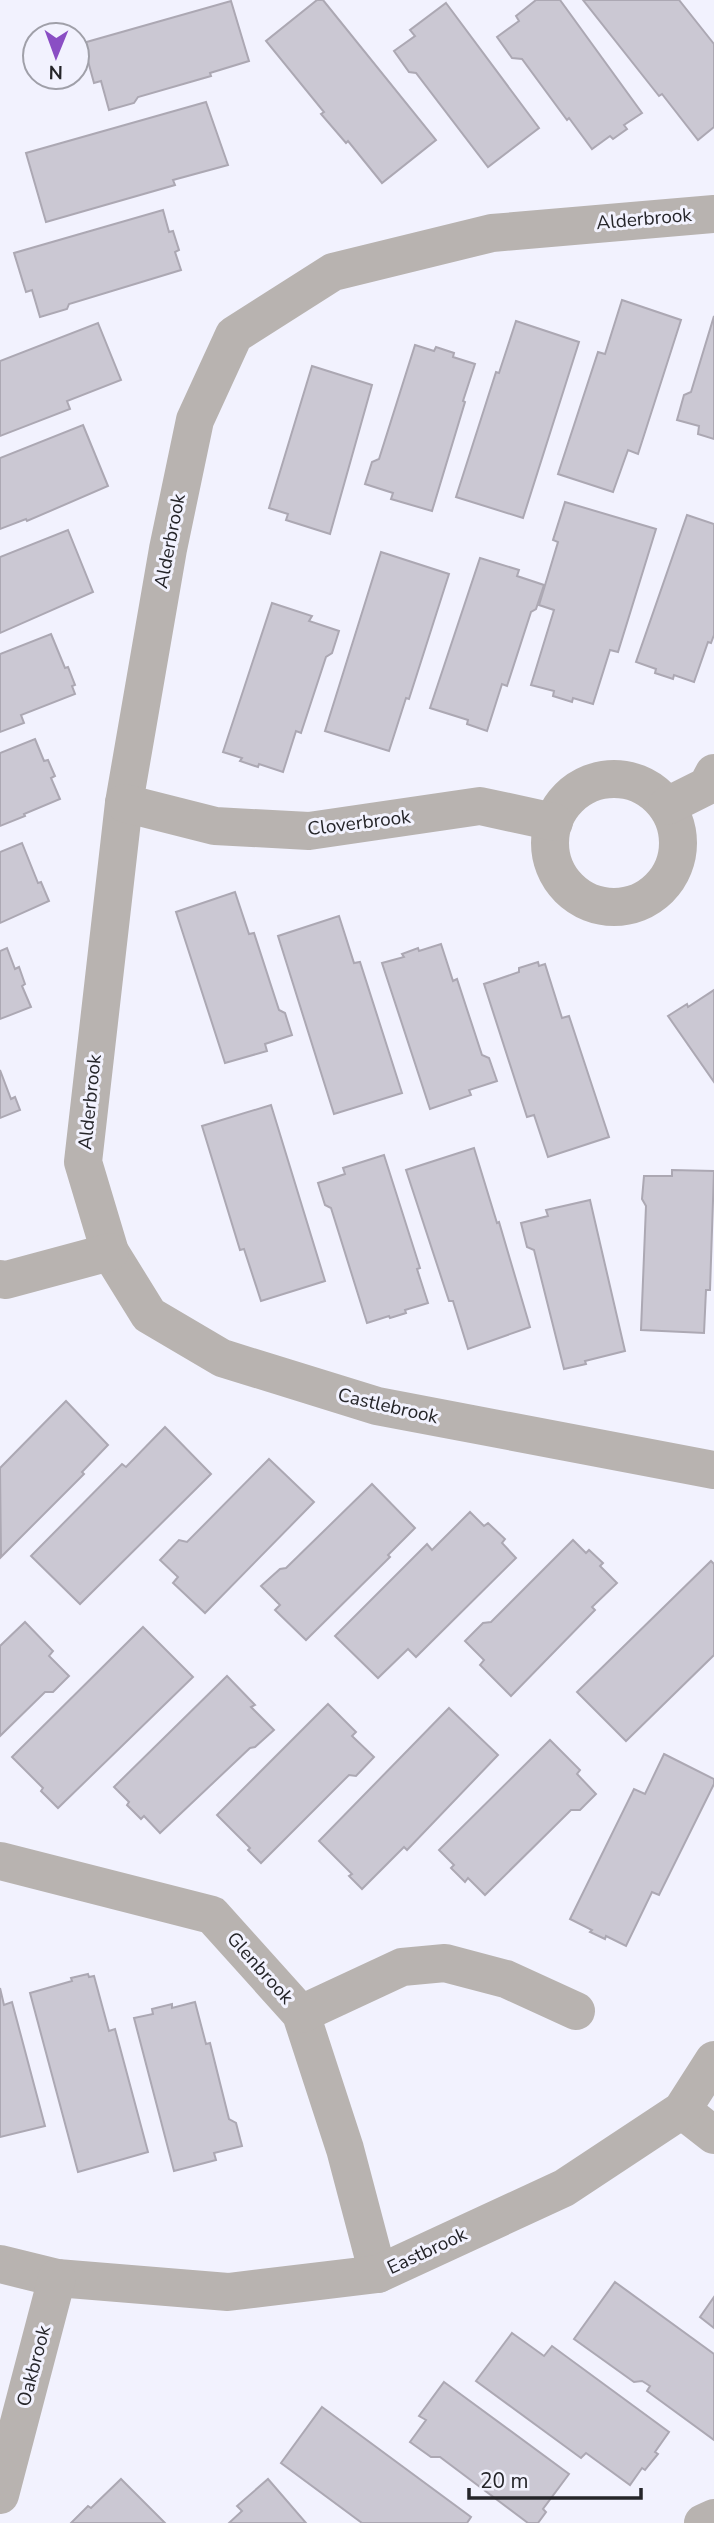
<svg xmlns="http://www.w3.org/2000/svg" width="714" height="2523" viewBox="0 0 714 2523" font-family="'Nunito Sans',sans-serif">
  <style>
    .building { fill: #cbc8d3; stroke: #aca8b3; stroke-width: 2 }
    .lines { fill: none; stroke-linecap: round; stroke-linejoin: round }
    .minor { stroke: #b8b3b0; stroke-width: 38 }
    .labels { text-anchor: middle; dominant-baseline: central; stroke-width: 6; stroke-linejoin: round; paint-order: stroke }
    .street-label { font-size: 19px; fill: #252529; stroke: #f2f2fe }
  </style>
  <rect width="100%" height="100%" fill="#f2f2fe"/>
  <g class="building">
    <polygon points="317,0 323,0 436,140 382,183 348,141 346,143 321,114 324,112 266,41"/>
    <polygon points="536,0 560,0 642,113 624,125 627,129 613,139 610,136 592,149 569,118 567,120 522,59 512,58 497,37 519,21 516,16"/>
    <polygon points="583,0 679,0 714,44 714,127 698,140 662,94 659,96"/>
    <polygon points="231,1 249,61 210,73 211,76 138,97 134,103 109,110 101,81 94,83 83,43"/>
    <polygon points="446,3 539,128 488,167 416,73 409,72 394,51 415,36 410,30"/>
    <polygon points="206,102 228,165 173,180 175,185 46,222 26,153"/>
    <polygon points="163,210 169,232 173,231 179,250 175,252 181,270 69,304 67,309 40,317 32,290 26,292 14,253"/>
    <polygon points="622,300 681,320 638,454 628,450 613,492 558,474 598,352 605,354"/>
    <polygon points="714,316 714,439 698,434 699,426 677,420 684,395 691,392"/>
    <polygon points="516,321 579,342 523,518 456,497 496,372 499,373"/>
    <polygon points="98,323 121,380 67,401 70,409 0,436 0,361"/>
    <polygon points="415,345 434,351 436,347 454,353 453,357 475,364 463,401 465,402 432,511 391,499 393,493 365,484 372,462 379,459"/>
    <polygon points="312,366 372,385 330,534 286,520 288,514 269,508"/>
    <polygon points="83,425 108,486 27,521 26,519 0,529 0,458"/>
    <polygon points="565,502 656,529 618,652 610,650 593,704 573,698 572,702 553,696 554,691 531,685 554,610 539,605 558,542 553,540"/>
    <polygon points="687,515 714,524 714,635 711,643 708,642 694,682 674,675 673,679 655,673 656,669 636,662"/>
    <polygon points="68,530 93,592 0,633 0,557"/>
    <polygon points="381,552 449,574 409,699 406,698 389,751 325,731"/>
    <polygon points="480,558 519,570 517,576 544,585 536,609 531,612 507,686 502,684 487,731 467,724 468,720 430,708"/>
    <polygon points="272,603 312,616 309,621 339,631 332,653 326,657 301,733 296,731 283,772 259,764 258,767 240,761 242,758 223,752"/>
    <polygon points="51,634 65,668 68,667 75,685 72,686 75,694 21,715 24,723 0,732 0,654"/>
    <polygon points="35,739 44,761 48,760 55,776 51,778 60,799 24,814 25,816 0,826 0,753"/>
    <polygon points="22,843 38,883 41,882 49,901 0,923 0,852"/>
    <polygon points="235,892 249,934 254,933 279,1010 285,1013 292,1035 265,1044 267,1051 225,1063 176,912"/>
    <polygon points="339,916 354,963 360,962 402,1093 334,1114 278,936"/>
    <polygon points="441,944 453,981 457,979 482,1055 489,1058 497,1081 469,1090 471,1095 430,1109 382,963 404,957 402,954 418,948 419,951"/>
    <polygon points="7,948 15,969 19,967 25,984 22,986 31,1007 0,1019 0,951"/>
    <polygon points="538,962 539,966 545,964 562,1018 569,1016 609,1137 548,1157 534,1115 527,1117 484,984 519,972 519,968"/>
    <polygon points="714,990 714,1082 668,1016 687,1004 688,1007"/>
    <polygon points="0,1070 11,1099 15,1097 20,1110 0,1118"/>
    <polygon points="271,1105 325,1281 261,1301 244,1249 240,1250 202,1126"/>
    <polygon points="474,1148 497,1223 499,1222 530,1327 468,1349 453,1301 449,1301 406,1170"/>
    <polygon points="384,1155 420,1268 417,1269 428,1303 405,1310 406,1313 390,1318 389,1316 367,1323 331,1208 325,1205 318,1183 345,1174 343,1168"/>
    <polygon points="672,1170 714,1171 710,1290 706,1290 704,1333 641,1330 646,1206 642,1199 644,1176 672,1176"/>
    <polygon points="590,1200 625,1351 585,1361 586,1364 564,1369 534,1250 527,1247 521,1223 548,1216 546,1210"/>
    <polygon points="66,1401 108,1445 82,1472 84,1474 1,1557 0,1468"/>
    <polygon points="165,1427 211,1474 80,1604 31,1556 122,1464 126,1467"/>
    <polygon points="269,1459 314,1502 205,1613 173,1583 178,1577 160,1560 179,1540 187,1542"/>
    <polygon points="372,1484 415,1528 388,1555 390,1557 306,1640 275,1610 280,1605 261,1586 280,1569 286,1568"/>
    <polygon points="470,1512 484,1526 488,1523 505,1539 502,1543 516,1558 416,1657 408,1649 378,1678 335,1636 427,1544 432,1550"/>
    <polygon points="573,1540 586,1553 589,1550 603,1563 600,1566 617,1583 592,1607 595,1610 511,1696 480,1665 484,1660 465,1641 483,1623 491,1622"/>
    <polygon points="711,1561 714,1564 714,1655 626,1741 577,1692"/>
    <polygon points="25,1622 53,1651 49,1656 69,1676 53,1692 45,1692 0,1736 0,1646"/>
    <polygon points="143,1627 193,1677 58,1808 41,1791 43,1788 12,1757"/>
    <polygon points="227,1676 255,1705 251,1707 274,1730 255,1747 250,1748 160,1833 144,1816 141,1819 127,1805 129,1802 114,1787"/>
    <polygon points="328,1704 356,1732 352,1736 374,1757 356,1776 349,1775 261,1863 248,1850 250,1848 217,1815"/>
    <polygon points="449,1708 498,1755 407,1850 404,1847 362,1889 349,1876 352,1874 319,1841"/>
    <polygon points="550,1740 580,1770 577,1774 596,1794 580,1810 571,1810 485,1895 468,1878 465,1882 451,1868 454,1865 439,1850"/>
    <polygon points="664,1754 714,1779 714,1784 659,1895 652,1892 626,1946 606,1936 605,1939 590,1932 592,1930 570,1919 634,1789 645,1794"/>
    <polygon points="88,1974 89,1977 94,1976 109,2031 115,2029 148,2152 78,2172 30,1993 72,1981 71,1978"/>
    <polygon points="0,1988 4,2005 12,2002 45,2126 0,2137"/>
    <polygon points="195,2002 206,2044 210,2043 229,2119 236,2123 242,2146 214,2153 216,2160 174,2171 134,2018 153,2014 152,2009 172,2004 172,2008"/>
    <polygon points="615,2282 714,2354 714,2440 647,2391 650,2386 642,2381 634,2382 574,2339"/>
    <polygon points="714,2297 714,2328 700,2317"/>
    <polygon points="512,2333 544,2356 552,2346 669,2432 655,2452 658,2454 645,2470 642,2468 630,2485 586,2453 581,2458 476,2381"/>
    <polygon points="444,2382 569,2474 543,2509 546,2512 538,2523 528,2523 440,2457 431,2457 410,2442 426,2420 419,2416"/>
    <polygon points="322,2407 471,2517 467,2523 362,2523 281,2463"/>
    <polygon points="121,2479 165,2523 71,2523 88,2506 91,2508"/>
    <polygon points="268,2479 306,2523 229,2523 242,2511 237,2506"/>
  </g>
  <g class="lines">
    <g class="minor">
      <polyline points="714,214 492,233 333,272 234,335 195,420 168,549 124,803 83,1162 110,1252 149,1315 222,1358 377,1406 714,1470"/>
      <circle cx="614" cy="843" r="64"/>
      <polyline points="124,803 215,826 309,831 480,806 554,822"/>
      <polyline points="667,806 707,786 714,773"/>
      <polyline points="0,1279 6,1280 110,1252"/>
      <polyline points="0,1861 212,1915 301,2014 345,2149 378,2274"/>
      <polyline points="301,2014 402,1967 445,1963 506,1979 576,2011"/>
      <polyline points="682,2110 714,2135"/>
      <polyline points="0,2264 57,2278 228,2292 378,2274 564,2188 682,2110 714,2060"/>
      <polyline points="0,2495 57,2278"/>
      <polyline points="703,2523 714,2518"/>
    </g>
  </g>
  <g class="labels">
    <g class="street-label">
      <text transform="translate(644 219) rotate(-5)">Alderbrook</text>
      <text transform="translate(170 541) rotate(-79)">Alderbrook</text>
      <text transform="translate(359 823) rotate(-7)">Cloverbrook</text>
      <text transform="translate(90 1102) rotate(-84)">Alderbrook</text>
      <text transform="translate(388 1406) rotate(13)">Castlebrook</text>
      <text transform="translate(260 1968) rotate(48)">Glenbrook</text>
      <text transform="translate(427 2251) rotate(-25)">Eastbrook</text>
      <text transform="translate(34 2366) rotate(-75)">Oakbrook</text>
    </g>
  </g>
  <g transform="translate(56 56) rotate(181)"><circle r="33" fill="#f2f2fe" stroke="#a0a0a9" stroke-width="2"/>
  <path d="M0-5L12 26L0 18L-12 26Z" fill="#8a4ec4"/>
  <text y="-10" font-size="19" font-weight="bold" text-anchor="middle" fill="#252529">N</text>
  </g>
  <path d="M469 2488v10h172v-10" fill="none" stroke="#252529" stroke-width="3.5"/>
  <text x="480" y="2488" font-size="21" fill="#252529" stroke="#f2f2fe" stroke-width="5" paint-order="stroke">20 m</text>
</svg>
